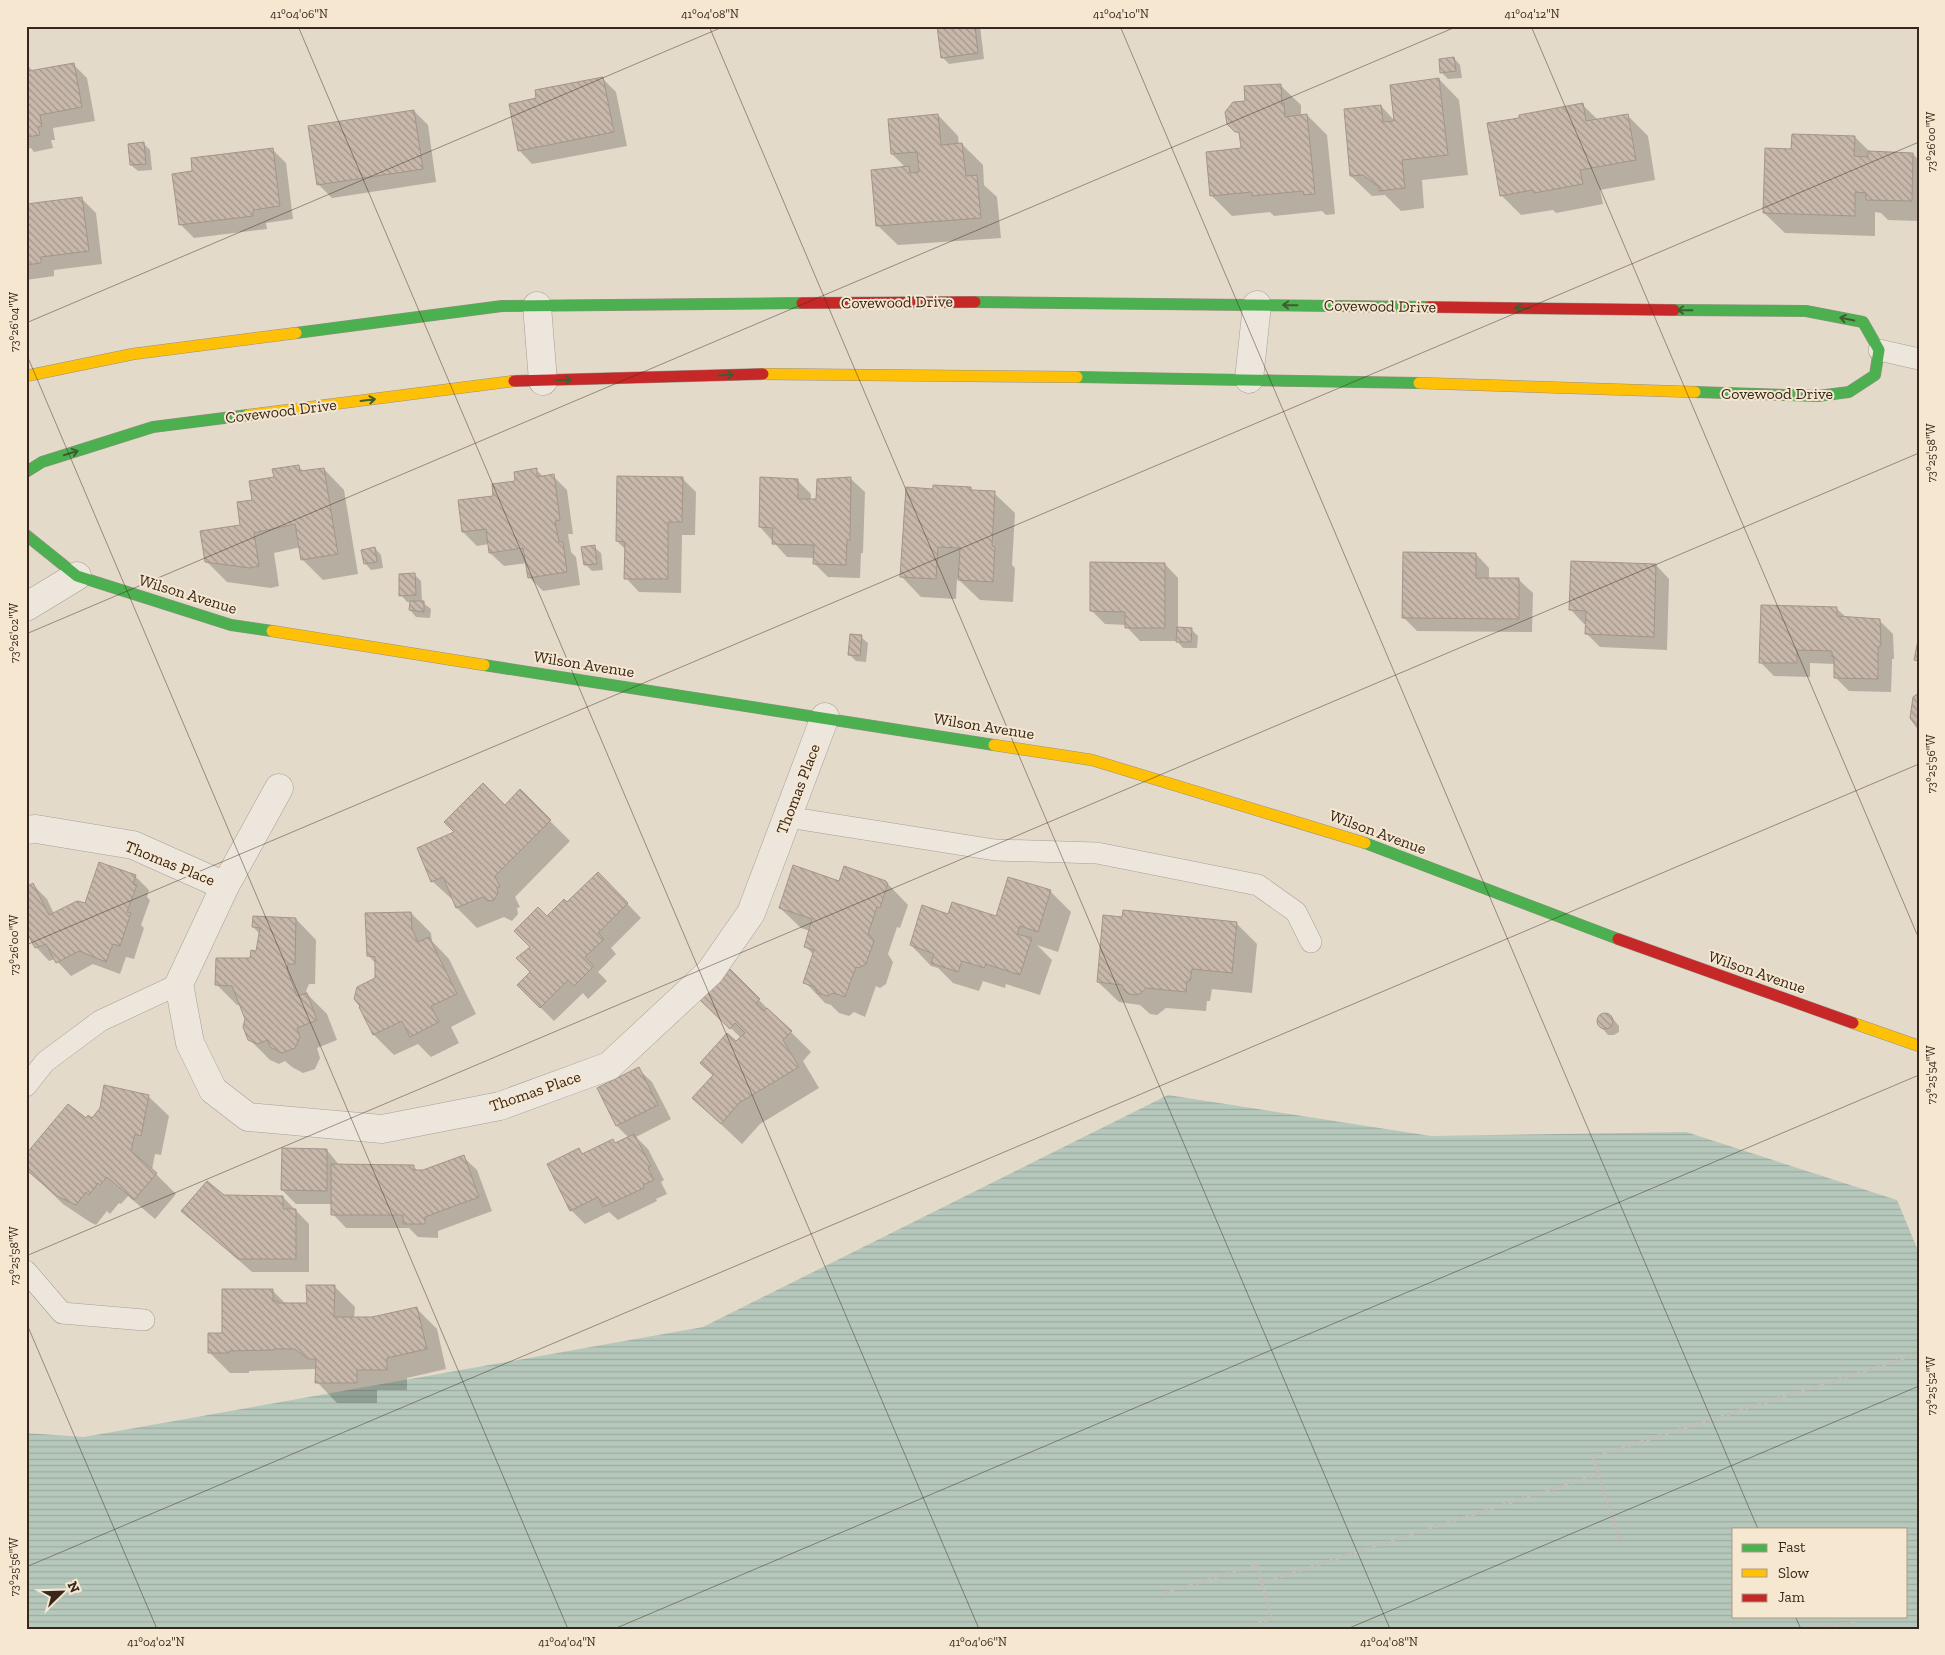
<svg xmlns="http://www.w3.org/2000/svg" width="1945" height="1655" viewBox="0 0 1945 1655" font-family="'Zilla Slab',serif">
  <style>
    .water { fill: url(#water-rules); fill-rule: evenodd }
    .shadow { fill: #0003 }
    .building { fill: url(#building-back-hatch); stroke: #a4958a }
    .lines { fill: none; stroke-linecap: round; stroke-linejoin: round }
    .lane-casing { stroke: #a99f94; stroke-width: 22 }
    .street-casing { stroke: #a99f94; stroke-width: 29 }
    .fast-casing { stroke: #998f84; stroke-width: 12 }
    .slow-casing { stroke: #998f84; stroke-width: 12 }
    .jam-casing { stroke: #998f84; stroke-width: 12 }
    .path { stroke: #c5bdb4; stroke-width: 3; stroke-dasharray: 4 2.5; stroke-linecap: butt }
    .lane { stroke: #ece6dd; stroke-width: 21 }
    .street { stroke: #ece6dd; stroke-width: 28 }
    .fast { stroke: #4caf50; stroke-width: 11 }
    .slow { stroke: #ffc107; stroke-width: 11 }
    .jam { stroke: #c62828; stroke-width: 11 }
    .oneway { stroke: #405d31 }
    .ticks { fill: none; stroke: #38271c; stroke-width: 1; stroke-opacity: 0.45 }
    .labels { text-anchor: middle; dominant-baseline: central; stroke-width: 4; stroke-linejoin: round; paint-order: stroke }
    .street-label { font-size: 16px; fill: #38271c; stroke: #f6e7d0 }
    .neatline { fill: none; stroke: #38271c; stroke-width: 2 }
    .ticks-label { font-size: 12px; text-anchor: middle; fill: #38271c }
  </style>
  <defs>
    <pattern id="water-rules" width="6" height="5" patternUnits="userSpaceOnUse" patternTransform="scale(1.25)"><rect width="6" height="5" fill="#b6c8bb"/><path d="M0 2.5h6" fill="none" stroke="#9daca0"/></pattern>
    <pattern id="building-back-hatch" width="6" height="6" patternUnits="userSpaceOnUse" patternTransform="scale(1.25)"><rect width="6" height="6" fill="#c8b8ab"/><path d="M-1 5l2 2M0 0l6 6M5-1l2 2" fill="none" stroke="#a3968a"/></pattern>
  </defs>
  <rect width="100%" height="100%" fill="#e4daca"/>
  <path class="water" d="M 1168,1095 L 1431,1136 L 1686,1132 L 1897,1200 L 1919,1253 L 1919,1629 L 26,1629 L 26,1433 L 84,1437 L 703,1327 ZM 1734,1529 L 1906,1529 L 1906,1616 L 1734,1616 Z"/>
  <g class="shadow">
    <polygon points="938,26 980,26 984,59 949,64 942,57"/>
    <polygon points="1454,58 1460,65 1462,78 1448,79 1441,72"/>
    <polygon points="26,64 34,72 74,65 87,78 95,121 53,128 55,140 51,140 53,148 34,152 31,148 26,149"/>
    <polygon points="603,79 616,92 627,146 532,164 519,150 537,99"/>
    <polygon points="1439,79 1459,100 1468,175 1422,180 1424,208 1401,211 1385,195 1372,196 1351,176 1381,106 1395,121"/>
    <polygon points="1280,85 1301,105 1301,116 1307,115 1327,135 1335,214 1326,215 1322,211 1274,216 1270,212 1232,216 1211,195 1242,149 1241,136 1228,123 1247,103"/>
    <polygon points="1583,105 1598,120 1627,115 1648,136 1655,180 1600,190 1603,204 1556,213 1553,210 1521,215 1501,195 1521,119"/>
    <polygon points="414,111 428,125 436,182 332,198 318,184"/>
    <polygon points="938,115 958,136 959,145 962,144 983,165 984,185 997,197 1001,238 898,245 877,225 906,168 892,154"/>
    <polygon points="1855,137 1870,152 1913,154 1919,160 1919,221 1888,220 1881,213 1875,212 1875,236 1785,233 1764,213 1792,150"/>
    <polygon points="143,143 150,150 152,170 138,171 131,165"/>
    <polygon points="272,149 286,163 293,219 266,223 267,229 194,238 180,224 194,172"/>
    <polygon points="82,199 96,213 102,264 54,270 54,276 26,280 26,206"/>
    <polygon points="298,466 304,472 324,469 344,490 358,574 323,580 303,560 301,547 274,553 279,586 271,588 227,582 206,561 241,526 254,501 276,478"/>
    <polygon points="536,470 544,477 553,476 567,490 573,534 568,534 571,552 576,557 580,585 543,591 529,577 527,563 504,566 490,553 489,544 477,546 463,532 494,497"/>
    <polygon points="682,478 696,492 695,535 682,535 681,593 639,592 626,578 626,550 617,541"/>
    <polygon points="851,479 865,492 863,553 861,553 860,578 828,577 814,563 814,558 787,557 760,527 797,480 811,494 811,500 817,500"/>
    <polygon points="970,488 974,491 994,493 1015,513 1012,565 1015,568 1013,602 980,600 957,578 956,599 921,597 901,576"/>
    <polygon points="594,547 601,553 603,570 592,571 585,564"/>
    <polygon points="375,548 381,555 383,568 371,570 365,563"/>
    <polygon points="1476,554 1489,568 1489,579 1519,580 1533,593 1532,632 1417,631 1403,617"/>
    <polygon points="1165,564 1178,578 1178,628 1191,629 1198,636 1197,648 1183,648 1177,641 1140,641 1127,627 1127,625 1105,624 1091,610"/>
    <polygon points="1656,565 1669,579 1667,650 1600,647 1586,633 1587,624 1584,624 1571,610"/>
    <polygon points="414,574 421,581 422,602 431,609 430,618 416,617 410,610 411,602 407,602 401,595"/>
    <polygon points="1836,608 1847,618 1879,620 1893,634 1894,659 1892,659 1892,664 1891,692 1849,691 1835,677 1835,664 1810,663 1810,677 1774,676 1760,662"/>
    <polygon points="861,637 868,643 866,662 856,661 849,654"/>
    <polygon points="520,791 570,841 515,897 520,907 517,908 518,914 512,921 504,917 477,928 457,908 454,901 432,881 456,832 505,806"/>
    <polygon points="598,873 641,918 611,948 616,954 598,972 607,981 588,999 583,993 554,1021 518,985 532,972 532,947 547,918 567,904"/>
    <polygon points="135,876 149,890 147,897 150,900 141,925 144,928 134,959 126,957 120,974 93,964 71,976 55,959 49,961 36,947 33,885 47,899 54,914 86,905"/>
    <polygon points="840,882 886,882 908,905 900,928 897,927 888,954 893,962 886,984 880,988 876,986 865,1017 854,1012 849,1016 839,1013 831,1005 825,1003 805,982 814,955 805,946 810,931 801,928 780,908"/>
    <polygon points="1050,891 1071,912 1058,952 1037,945 1052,960 1040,995 1006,984 1005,988 983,981 979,991 953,983 938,968 931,966 911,945 949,915 996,918"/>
    <polygon points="411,913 431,933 432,941 449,959 476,1014 451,1027 459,1043 431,1057 418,1044 394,1055 374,1035 360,1008 377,979 376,964 368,955"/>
    <polygon points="296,919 316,940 315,984 309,984 306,991 309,996 327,1014 337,1040 317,1048 320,1058 315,1069 303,1073 292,1067 285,1061 279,1064 270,1060 249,1039 247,1019 241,1005 237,1005 217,985 257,953 260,934 253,927"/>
    <polygon points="1236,923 1257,944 1252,993 1212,989 1210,1001 1207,1001 1206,1011 1166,1008 1157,1015 1150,1014 1140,1005 1119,1002 1098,982"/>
    <polygon points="730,971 811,1052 803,1061 819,1088 760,1124 742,1144 693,1098 714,1075 741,1038 702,1000"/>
    <polygon points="1603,1014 1609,1014 1619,1026 1619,1032 1614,1035 1608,1035 1598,1023 1598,1018"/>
    <polygon points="638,1069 652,1082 671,1119 636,1137 648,1149 664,1180 661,1182 667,1194 656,1199 657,1201 618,1220 609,1212 585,1224 571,1210 579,1150 584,1154 612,1140 616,1144 629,1138 617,1126 599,1089"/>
    <polygon points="148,1096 169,1116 161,1155 155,1154 152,1170 176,1194 155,1219 128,1196 121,1204 119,1203 110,1214 107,1211 96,1225 90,1222 63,1204 31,1173 86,1120 92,1119"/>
    <polygon points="327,1150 340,1166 413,1166 419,1172 463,1157 477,1170 492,1211 438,1231 438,1238 418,1237 409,1228 346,1228 333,1214 333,1204 296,1204 282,1190"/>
    <polygon points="224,1197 283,1197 309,1224 309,1272 252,1272 183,1211"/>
    <polygon points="334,1286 355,1307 354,1319 372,1319 417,1309 437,1329 446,1369 407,1378 407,1390 377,1390 377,1403 337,1403 317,1382 317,1369 249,1371 249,1373 230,1373 209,1352 224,1334 272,1290 286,1304 308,1304"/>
  </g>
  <g class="building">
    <polygon points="937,26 975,26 978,53 941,58"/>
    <polygon points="1454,57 1456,71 1440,73 1439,59"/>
    <polygon points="26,63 29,71 74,63 82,107 40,115 42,126 38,127 40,135 26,137"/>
    <polygon points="603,77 614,132 518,151 509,104 536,98 535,90"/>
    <polygon points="1439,78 1448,155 1402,160 1405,188 1379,191 1379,187 1363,175 1350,176 1344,109 1381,105 1383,122 1394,121 1390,85"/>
    <polygon points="1281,84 1282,104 1284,103 1285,117 1307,114 1315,194 1304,195 1303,191 1252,196 1252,192 1210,196 1206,152 1241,148 1239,132 1235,132 1227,124 1225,112 1233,102 1245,101 1244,86"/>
    <polygon points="1583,103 1586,121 1628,114 1636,160 1580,170 1583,184 1534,193 1533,190 1500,196 1487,123 1519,118 1519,115"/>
    <polygon points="414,110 423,169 317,185 308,126"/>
    <polygon points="938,114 941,145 962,143 966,176 977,175 981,218 876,226 871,170 909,166 910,173 919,172 917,152 891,154 888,119"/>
    <polygon points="1792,134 1855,136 1854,156 1868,157 1868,151 1913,153 1912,201 1866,200 1866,193 1855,192 1855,216 1763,213 1765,148 1791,149"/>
    <polygon points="144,142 146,164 130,165 128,144"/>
    <polygon points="273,148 280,206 253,210 253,216 179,225 172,174 192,171 191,158"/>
    <polygon points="82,197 89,251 41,257 41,263 26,265 26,204"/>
    <polygon points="299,465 300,471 324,468 338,554 301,560 295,524 254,533 259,566 250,568 205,562 200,531 240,525 237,502 252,500 249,481 274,477 272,469"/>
    <polygon points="537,468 537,477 554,474 560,520 555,521 559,542 563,542 567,572 528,578 523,548 489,553 486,529 462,532 458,500 493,496 492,484 515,481 514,472"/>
    <polygon points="617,476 683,477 682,522 668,522 668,579 624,579 625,542 616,541"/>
    <polygon points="760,477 798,479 798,499 816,499 817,479 851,477 850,540 847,540 846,565 813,564 814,545 772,544 773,528 759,527"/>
    <polygon points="933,485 971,487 971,490 995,491 992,546 995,547 993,582 958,580 960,548 938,547 936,579 900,577 906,487 933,489"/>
    <polygon points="595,545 597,564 584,565 581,547"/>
    <polygon points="375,547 377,562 364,564 361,550"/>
    <polygon points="1403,552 1476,553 1476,578 1519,578 1519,619 1402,618"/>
    <polygon points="1571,561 1656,564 1654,637 1585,634 1586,611 1569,610"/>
    <polygon points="1090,562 1165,563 1165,628 1125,628 1125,612 1090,611"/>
    <polygon points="415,573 416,595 399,596 399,574"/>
    <polygon points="410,601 424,601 424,612 409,610"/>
    <polygon points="1761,605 1837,607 1837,616 1880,619 1881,646 1879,646 1878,650 1878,679 1834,678 1834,656 1832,657 1832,651 1797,650 1797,663 1759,663"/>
    <polygon points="1177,627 1192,628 1191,642 1176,642"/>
    <polygon points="850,634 862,635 860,656 848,655"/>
    <polygon points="1919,635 1919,661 1914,660"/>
    <polygon points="1919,693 1919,730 1910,718 1913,697"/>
    <polygon points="483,783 505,805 520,789 551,820 495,876 500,887 497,888 498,893 494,900 488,901 483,897 456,908 443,877 431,882 417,848 454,832 444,822"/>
    <polygon points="99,862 136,875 133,884 137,885 127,912 131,913 120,946 113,944 106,962 79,951 56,963 46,944 35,948 26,931 26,887 33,883 49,915 77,901 85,903"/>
    <polygon points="793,865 839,881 844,866 886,881 886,883 888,883 880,908 877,907 868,934 870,935 874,941 866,964 859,968 856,967 845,997 833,993 828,996 817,993 815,987 803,983 814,950 804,947 812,919 779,908"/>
    <polygon points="598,872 628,903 598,933 604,939 585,957 594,966 574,986 568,980 540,1008 517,985 530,972 516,958 530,947 514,931 538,907 547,916 564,899 567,902"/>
    <polygon points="1008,877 1051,890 1038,932 1020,926 1017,934 1032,938 1020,975 986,964 984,968 962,961 958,972 931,963 934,954 910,945 922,905 948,914 952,902 996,916"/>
    <polygon points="1123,910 1237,922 1232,973 1192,969 1190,981 1187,981 1186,992 1146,988 1141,993 1136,995 1128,994 1124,990 1122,985 1097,982 1103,915 1122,917"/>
    <polygon points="411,912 412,929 418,942 429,937 457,994 431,1006 439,1022 410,1037 402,1021 373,1035 359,1007 360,1006 354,999 357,987 375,978 375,957 367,956 365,913"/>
    <polygon points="253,916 296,918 295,964 288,964 287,970 297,996 307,993 317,1020 297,1028 300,1037 295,1048 282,1053 270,1047 268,1040 257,1044 248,1040 243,1027 245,1019 232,986 215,985 216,958 250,958 251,950 256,951 260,928 252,927"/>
    <polygon points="730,969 760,999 756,1003 764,1011 767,1008 792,1031 783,1040 799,1067 739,1103 721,1124 692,1098 713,1075 700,1063 727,1033 736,1041 745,1033 735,1023 730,1029 700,1000"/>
    <circle cx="1605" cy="1021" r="8"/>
    <polygon points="639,1067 658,1105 616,1126 597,1088"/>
    <polygon points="104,1085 149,1095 141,1136 135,1134 131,1151 157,1173 134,1200 107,1177 100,1185 98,1183 89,1195 86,1192 76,1205 57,1196 30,1173 26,1168 26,1154 68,1104 86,1118 88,1115 92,1118 100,1108"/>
    <polygon points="634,1134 651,1166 648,1168 654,1180 643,1185 644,1188 603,1207 598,1197 570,1211 547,1164 579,1148 582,1154 613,1139 615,1143"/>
    <polygon points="282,1148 327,1149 327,1191 281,1190"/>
    <polygon points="464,1155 479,1197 425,1217 425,1224 403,1224 403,1215 331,1215 331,1164 414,1165 414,1170 423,1170"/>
    <polygon points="207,1181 224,1195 283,1196 283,1209 296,1209 296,1259 238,1259 181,1211"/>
    <polygon points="306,1285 335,1285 334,1317 372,1317 417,1307 427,1349 387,1358 387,1370 357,1370 357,1383 315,1383 316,1359 308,1359 295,1349 274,1349 274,1350 229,1351 229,1353 208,1353 208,1333 222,1333 222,1289 273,1289 273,1301 278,1301 278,1303 307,1303"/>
  </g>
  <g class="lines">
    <defs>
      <g id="lane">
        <polyline points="1879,350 1919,359"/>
        <polyline points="787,817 995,850 1097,853 1258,885 1296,912 1311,942"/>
        <polyline points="26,1086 45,1062 100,1021 179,984"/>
        <polyline points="26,1271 62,1313 144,1320"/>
      </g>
      <g id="street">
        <polyline points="537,306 543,381"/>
        <polyline points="1249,379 1257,305"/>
        <polyline points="26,607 77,576"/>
        <polyline points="279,788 225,886 179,984 190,1043 213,1090 248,1117 382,1129 500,1106 609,1066 710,972 751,913 825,717"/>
        <polyline points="26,830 36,829 133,845 225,886"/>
      </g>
      <g id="fast">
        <polyline points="975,302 1429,307"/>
        <polyline points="1674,310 1806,311 1863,322 1879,350 1875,375 1849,392 1818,396 1695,392"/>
        <polyline points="296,333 502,306 802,303"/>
        <polyline points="1077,377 1419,383"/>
        <polyline points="26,472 42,462 153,427 248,415"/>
        <polyline points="26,535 77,576 231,625 272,631"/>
        <polyline points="484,665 994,745"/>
        <polyline points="1365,843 1618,939"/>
      </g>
      <g id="slow">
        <polyline points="763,374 1077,377"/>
        <polyline points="26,376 133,354 296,333"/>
        <polyline points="1419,383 1695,392"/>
        <polyline points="248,415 514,381"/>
        <polyline points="272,631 484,665"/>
        <polyline points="994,745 1092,760 1365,843"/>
        <polyline points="1853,1023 1919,1046"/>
      </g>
      <g id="jam">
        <polyline points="802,303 975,302"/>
        <polyline points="1429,307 1674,310"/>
        <polyline points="514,381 763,374"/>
        <polyline points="1618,939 1853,1023"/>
      </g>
    </defs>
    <use href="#lane" class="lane-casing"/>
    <use href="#street" class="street-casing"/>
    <use href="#fast" class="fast-casing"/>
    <use href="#slow" class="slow-casing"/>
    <use href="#jam" class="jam-casing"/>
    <g class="path">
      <polyline points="1622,1546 1593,1457 1919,1354"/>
      <polyline points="1261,1583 1599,1474"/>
      <polyline points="1164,1593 1257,1565 1271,1619 1239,1629"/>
      <polyline points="1799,1629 1854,1623 1854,1629"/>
    </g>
    <use href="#lane" class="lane"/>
    <use href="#street" class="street"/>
    <use href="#fast" class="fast"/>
    <use href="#slow" class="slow"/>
    <use href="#jam" class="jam"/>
  </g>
  <defs><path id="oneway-shaft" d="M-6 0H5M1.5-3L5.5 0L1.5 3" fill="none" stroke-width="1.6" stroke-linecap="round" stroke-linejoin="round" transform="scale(1.25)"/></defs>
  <g class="oneway">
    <use href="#oneway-shaft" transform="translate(1290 305) rotate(-179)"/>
    <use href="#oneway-shaft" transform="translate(1522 308) rotate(-179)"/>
    <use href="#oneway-shaft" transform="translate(1685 310) rotate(-179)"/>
    <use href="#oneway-shaft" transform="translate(1847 319) rotate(-169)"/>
    <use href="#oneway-shaft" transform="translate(726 375) rotate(-2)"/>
    <use href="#oneway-shaft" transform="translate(564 380) rotate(-2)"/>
    <use href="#oneway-shaft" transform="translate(368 400) rotate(-7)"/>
    <use href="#oneway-shaft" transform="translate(71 453) rotate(-18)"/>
  </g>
  <path class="ticks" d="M 298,26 L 979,1629M 709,26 L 1390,1629M 1120,26 L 1758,1529M 1531,26 L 1919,939M 26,323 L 725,26M 26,353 L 568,1629M 26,634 L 1458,26M 26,945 L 1919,142M 26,1256 L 1919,453M 26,1322 L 157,1629M 26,1567 L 1919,764M 1795,1616 L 1801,1629M 614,1629 L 1919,1075M 1347,1629 L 1919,1386"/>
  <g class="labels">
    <g class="street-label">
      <text transform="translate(897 302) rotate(-1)">Covewood Drive</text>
      <text transform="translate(1380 306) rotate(1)">Covewood Drive</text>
      <text x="1777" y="393">Covewood Drive</text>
      <text transform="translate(281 411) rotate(-7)">Covewood Drive</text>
      <text transform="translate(188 594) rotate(17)">Wilson Avenue</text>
      <text transform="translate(584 664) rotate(9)">Wilson Avenue</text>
      <text transform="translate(984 726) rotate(9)">Wilson Avenue</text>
      <text transform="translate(798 789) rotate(-69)">Thomas Place</text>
      <text transform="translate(1378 832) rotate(20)">Wilson Avenue</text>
      <text transform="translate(170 863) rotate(22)">Thomas Place</text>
      <text transform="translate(1757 972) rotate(19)">Wilson Avenue</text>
      <text transform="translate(535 1091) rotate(-19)">Thomas Place</text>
    </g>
  </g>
  <rect width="1945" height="1655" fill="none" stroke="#f6e7d0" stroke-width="55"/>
  <rect x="1732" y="1528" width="175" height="90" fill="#f6e7d0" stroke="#aa9a88"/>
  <rect x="1742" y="1544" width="25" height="8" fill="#4caf50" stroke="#aa9a88"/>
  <text x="1778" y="1552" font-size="15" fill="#38271c">Fast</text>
  <rect x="1742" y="1569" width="25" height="8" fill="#ffc107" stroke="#aa9a88"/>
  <text x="1778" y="1578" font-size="15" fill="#38271c">Slow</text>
  <rect x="1742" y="1594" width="25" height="8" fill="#c62828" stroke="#aa9a88"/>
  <text x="1778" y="1602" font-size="15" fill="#38271c">Jam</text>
  <g transform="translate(62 1592) rotate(67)" stroke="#f6e7d0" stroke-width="4" paint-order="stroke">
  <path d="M0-4L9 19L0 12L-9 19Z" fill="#38271c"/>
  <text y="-8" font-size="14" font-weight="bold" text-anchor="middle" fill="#38271c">N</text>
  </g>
  <rect x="28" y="28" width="1890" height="1600" class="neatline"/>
  <g class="ticks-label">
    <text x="299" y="18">41°04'06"N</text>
    <text x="710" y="18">41°04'08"N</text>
    <text x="1121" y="18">41°04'10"N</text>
    <text x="1532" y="18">41°04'12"N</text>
    <text transform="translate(1931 142) rotate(-90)" y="4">73°26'00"W</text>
    <text transform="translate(14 322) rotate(-90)" y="4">73°26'04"W</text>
    <text transform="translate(1931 453) rotate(-90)" y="4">73°25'58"W</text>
    <text transform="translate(14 633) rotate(-90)" y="4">73°26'02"W</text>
    <text transform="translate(1931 764) rotate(-90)" y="4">73°25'56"W</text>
    <text transform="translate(14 945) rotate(-90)" y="4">73°26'00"W</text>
    <text transform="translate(1931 1075) rotate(-90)" y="4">73°25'54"W</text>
    <text transform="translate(14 1256) rotate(-90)" y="4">73°25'58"W</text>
    <text transform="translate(1931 1386) rotate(-90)" y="4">73°25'52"W</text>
    <text transform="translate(14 1567) rotate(-90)" y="4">73°25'56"W</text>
    <text x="156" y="1646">41°04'02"N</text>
    <text x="567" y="1646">41°04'04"N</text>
    <text x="978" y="1646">41°04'06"N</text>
    <text x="1389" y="1646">41°04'08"N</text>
  </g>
</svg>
